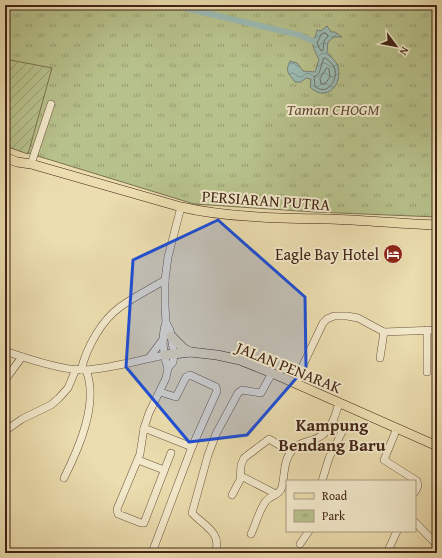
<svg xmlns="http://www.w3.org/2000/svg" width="442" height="558" viewBox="0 0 442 558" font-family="'Gentium Book Plus',serif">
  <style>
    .park { fill: url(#park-tufts); stroke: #7c7250 }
    .garden { fill: url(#garden-furrows); stroke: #7c7250 }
    .water { fill: url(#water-waves); stroke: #777e74 }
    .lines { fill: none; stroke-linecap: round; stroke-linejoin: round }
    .shore { stroke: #6e6f64; stroke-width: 1 }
    .canal { stroke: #9abab2; stroke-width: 6 }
    .minor-casing { stroke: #6c523c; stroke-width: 8 }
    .major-casing { stroke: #422416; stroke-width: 10 }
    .minor { stroke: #f2e9cb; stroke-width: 7 }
    .major { stroke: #ebddaf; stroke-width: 9 }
    .marked { fill: #1d4ed8; fill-opacity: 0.2; stroke: #1d4ed8; stroke-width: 3; stroke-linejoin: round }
    .labels { text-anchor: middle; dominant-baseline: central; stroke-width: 4; stroke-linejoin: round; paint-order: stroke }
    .park-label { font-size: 16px; font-style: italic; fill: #5f4b33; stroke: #f2e9cb }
    .street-label { font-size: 16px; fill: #422416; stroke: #f2e9cb }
    .poi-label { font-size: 16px; fill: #422416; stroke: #f2e9cb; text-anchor: end }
    .neighbourhood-label { font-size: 17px; font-weight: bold; fill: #422416; stroke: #f2e9cb }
  </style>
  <defs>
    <pattern id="park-tufts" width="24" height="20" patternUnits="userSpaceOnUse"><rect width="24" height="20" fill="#b7c18b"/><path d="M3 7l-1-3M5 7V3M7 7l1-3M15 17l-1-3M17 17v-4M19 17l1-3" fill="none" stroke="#969d71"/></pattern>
    <pattern id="garden-furrows" width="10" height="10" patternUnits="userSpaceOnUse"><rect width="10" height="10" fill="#b7c18b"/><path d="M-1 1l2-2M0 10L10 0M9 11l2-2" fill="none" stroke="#969d71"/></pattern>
    <pattern id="water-waves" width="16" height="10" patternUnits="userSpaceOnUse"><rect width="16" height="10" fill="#9abab2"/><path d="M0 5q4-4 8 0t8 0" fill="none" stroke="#7f9790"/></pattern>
  </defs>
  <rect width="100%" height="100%" fill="#ebddaf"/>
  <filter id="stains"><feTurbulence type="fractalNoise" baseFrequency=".005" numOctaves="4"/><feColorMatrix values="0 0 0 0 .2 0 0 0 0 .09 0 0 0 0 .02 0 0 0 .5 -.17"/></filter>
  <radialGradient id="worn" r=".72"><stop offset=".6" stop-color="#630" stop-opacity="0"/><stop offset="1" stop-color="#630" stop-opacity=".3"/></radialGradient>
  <polygon class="park" points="5,5 437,5 437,217 315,212 194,204 5,146"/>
  <polygon class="garden" points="5,59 52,68 28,154 5,146"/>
  <path class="water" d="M 327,26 L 331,32 L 335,32 L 342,37 L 334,37 L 328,42 L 327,52 C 331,58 337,61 338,67 C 343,85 326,103 310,87 L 311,79 L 306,78 L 301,82 L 295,82 C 288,73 285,72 290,61 L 297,63 L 303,71 L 315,72 L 319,60 C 317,55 312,47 313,42 C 314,37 317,35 317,30 L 321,31 Z"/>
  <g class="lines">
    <g class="shore">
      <polygon points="325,33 327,34 328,36 324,41 323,50 321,51 317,43 321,35"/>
      <path d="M 324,58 L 326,58 C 328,61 332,63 333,65 C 341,77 327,98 315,86 L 314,77 L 319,73 Z"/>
      <polygon points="327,68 329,69 330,77 325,84 321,84 320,79"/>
    </g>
    <polyline class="canal" points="172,5 299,35 313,41"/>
    <defs>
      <g id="minor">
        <polyline points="31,164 51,104"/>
        <path d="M 166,323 C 161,336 163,355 168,368"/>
        <polyline points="427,330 427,372"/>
        <path d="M 5,351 C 25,358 65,371 86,370 C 113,368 139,360 165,355"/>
        <polyline points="149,358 164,338"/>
        <polyline points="380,358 384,332"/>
        <path d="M 81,370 C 87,347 101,321 120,307 C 134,297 150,289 165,280"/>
        <polyline points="5,380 22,357"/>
        <polyline points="297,384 303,365 323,323 327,319 334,316 347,316 358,318 384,332 437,330"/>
        <polyline points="144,428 192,447"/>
        <polyline points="397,428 384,460 417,481 418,486 415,492"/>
        <polyline points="5,431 22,419 51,405 59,398 68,388 76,369"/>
        <polyline points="171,453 144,523 141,523 118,514 117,509 140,454 144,428 149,413 166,378 168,368 173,362 174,354 170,330 166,323 165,306 165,280 168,257 181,207"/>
        <polyline points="138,460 164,470"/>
        <polyline points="241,476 276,494"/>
        <path d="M 64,478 C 79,448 99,403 86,370"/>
        <polyline points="322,481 329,458 342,432 340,427 333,423"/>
        <polyline points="232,495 240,480 241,465 244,458 269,439 291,452"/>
        <polyline points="415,522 437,545"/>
        <path d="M 251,534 C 256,524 259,510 266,501 C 271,495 280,495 282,487 C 285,474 283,460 293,449 C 297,444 305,442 312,440 C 330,435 334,420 339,403"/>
        <polyline points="300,544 309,531"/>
        <polyline points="153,550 192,447 217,391 216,387 190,375 186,377 176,397 160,392"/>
        <path d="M 215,553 C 223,533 204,526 192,513 L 208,455 L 216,434 L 238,393 L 242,390 L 261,393 L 272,373"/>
        <polyline points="387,553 397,531"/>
      </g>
      <g id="major">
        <path d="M 5,157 L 17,162 L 31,164 L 181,207 C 230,218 280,218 330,219 C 366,220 401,224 437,225"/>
        <polyline points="171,336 183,348 190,352"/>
        <polyline points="165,355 190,352 217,355 240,360 272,373 437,446"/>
      </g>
    </defs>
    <use href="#minor" class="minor-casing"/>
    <use href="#major" class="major-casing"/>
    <use href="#minor" class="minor"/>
    <use href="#major" class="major"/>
  </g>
  <path class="marked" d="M 218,220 L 305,297 L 306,367 L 247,435 L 189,442 L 126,367 L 133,260 Z"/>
  <defs>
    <symbol id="hotel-disc" viewBox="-11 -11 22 22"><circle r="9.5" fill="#8f2418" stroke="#f2e9cb"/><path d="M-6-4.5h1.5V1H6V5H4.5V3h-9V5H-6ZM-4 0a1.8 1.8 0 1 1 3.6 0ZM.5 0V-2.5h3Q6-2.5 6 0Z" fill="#fff"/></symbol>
  </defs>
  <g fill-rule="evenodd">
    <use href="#hotel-disc" x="382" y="243" width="22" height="22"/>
  </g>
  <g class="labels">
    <g class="park-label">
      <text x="333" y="109">Taman CHOGM</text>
    </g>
    <g class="street-label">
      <text transform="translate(266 200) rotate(4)">PERSIARAN PUTRA</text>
      <text transform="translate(289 367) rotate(22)">JALAN PENARAK</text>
    </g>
    <g class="poi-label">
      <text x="379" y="254">Eagle Bay Hotel</text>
    </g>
    <g class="neighbourhood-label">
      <text x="332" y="424">Kampung<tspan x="332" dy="20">Bendang Baru</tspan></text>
    </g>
  </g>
  <rect width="442" height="558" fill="none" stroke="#ebddaf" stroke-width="20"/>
  <rect x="6" y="6" width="430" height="546" fill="none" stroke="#422416" stroke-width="2"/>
  <rect x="10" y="10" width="422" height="538" fill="none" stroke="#422416"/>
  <rect x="286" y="480" width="130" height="52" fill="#f2e9cb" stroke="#ac9a83"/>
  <rect x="294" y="493" width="20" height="6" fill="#ebddaf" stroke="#ac9a83"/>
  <text x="322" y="500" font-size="12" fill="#422416">Road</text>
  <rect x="294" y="510" width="20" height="12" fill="url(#park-tufts)" stroke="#ac9a83"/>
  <text x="322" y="520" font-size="12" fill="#422416">Park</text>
  <g transform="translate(396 46) rotate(122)" stroke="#f2e9cb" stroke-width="3" paint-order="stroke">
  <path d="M0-3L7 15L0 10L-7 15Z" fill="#422416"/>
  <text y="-6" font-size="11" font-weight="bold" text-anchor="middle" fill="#422416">N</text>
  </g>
  <rect width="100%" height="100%" filter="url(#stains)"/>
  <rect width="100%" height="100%" fill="url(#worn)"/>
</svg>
